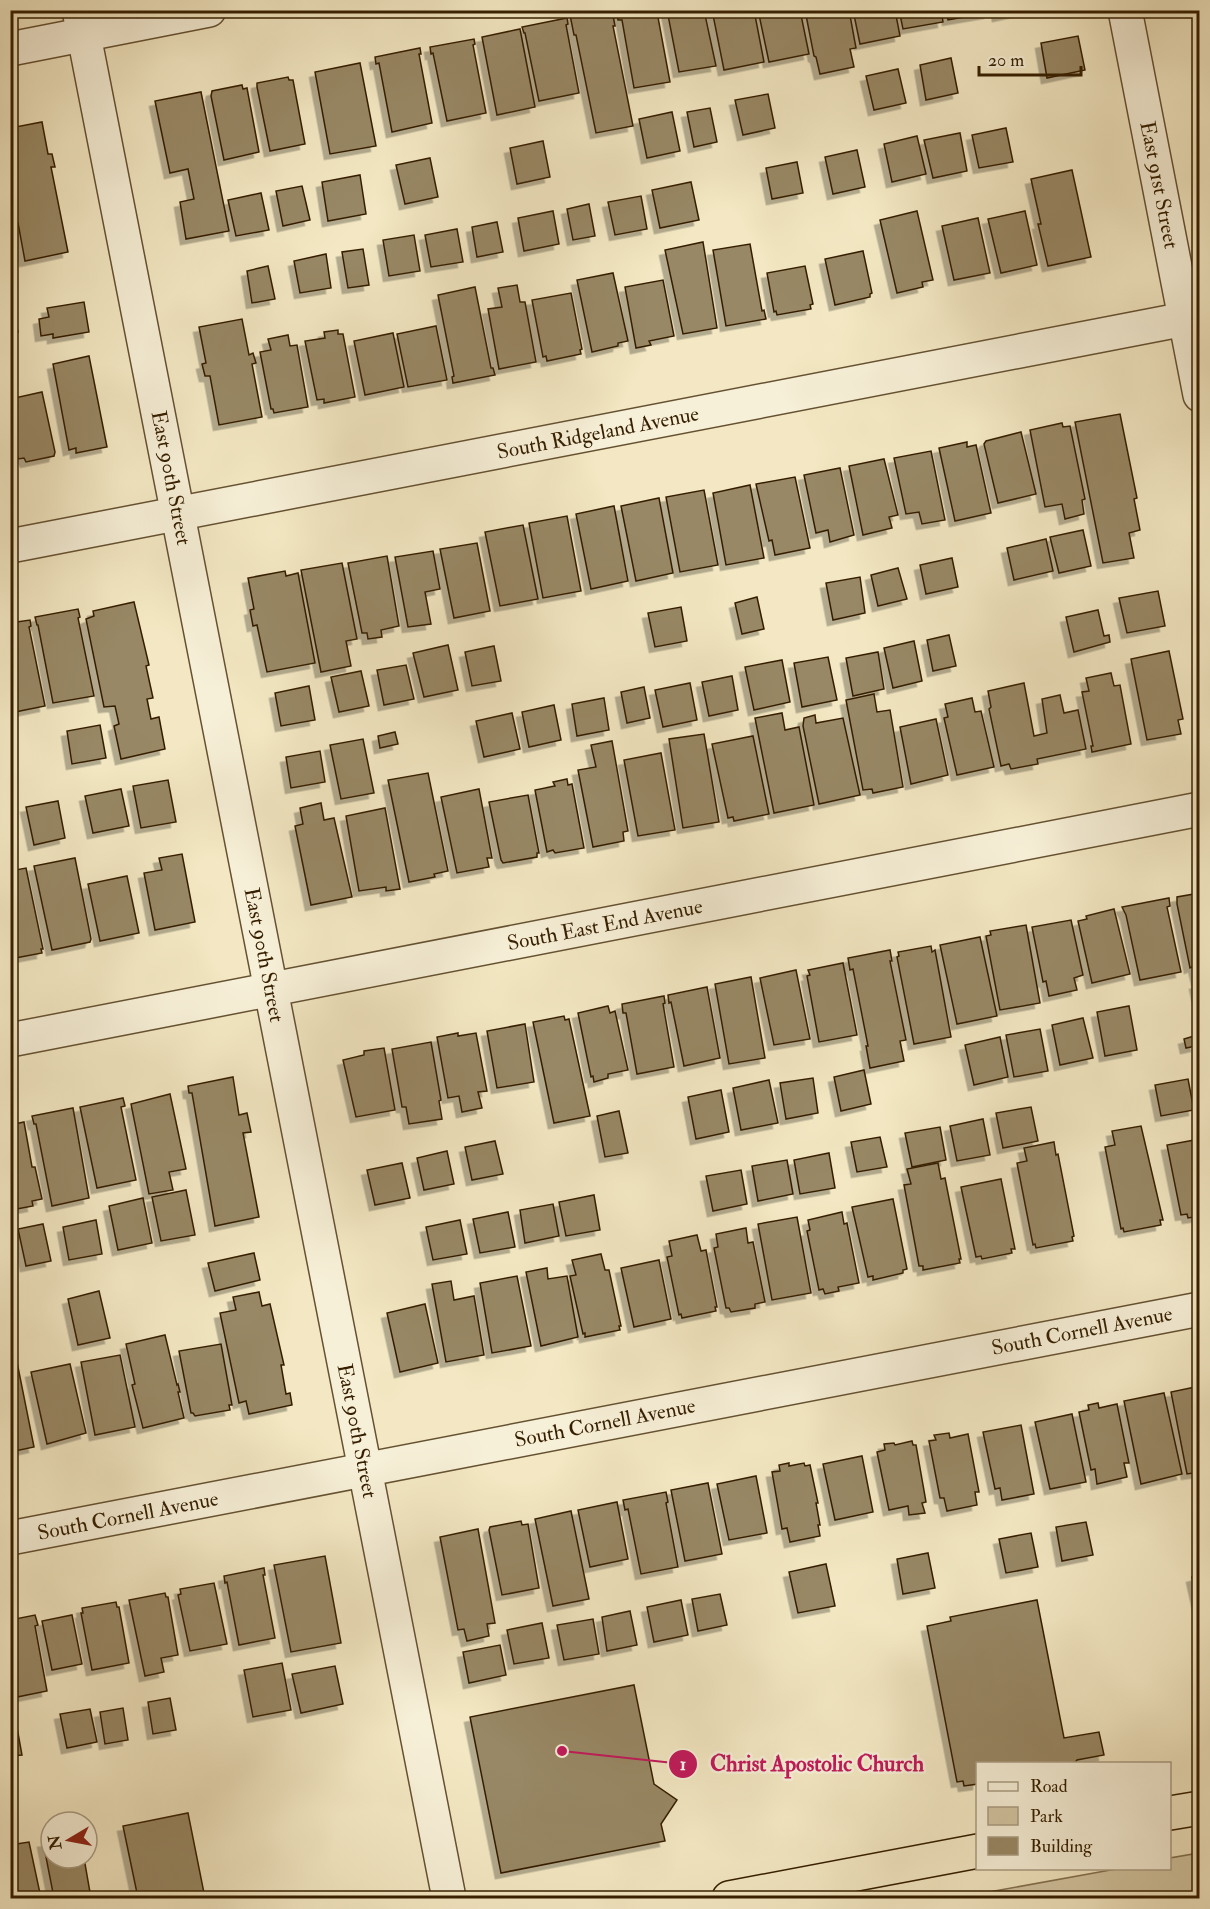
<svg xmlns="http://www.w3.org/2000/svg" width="1210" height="1909" viewBox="0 0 1210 1909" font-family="'IM FELL Double Pica',serif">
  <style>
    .green { fill: #d3c6a2; stroke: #847251; stroke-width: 1.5 }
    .building { fill: #988865; stroke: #361f00; stroke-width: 1.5; filter: url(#shadow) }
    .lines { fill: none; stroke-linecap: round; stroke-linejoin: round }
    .minor-casing { stroke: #655131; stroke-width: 36 }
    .trunk-casing { stroke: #361f00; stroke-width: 36 }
    .minor { stroke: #f7f0d8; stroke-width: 33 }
    .trunk { stroke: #f3e8c3; stroke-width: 33 }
    .labels { text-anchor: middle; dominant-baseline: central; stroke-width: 5; stroke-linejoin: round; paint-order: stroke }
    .street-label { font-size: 21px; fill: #361f00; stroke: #f7f0d8 }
    .leader { fill: none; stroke: #c2185b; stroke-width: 2 }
    .callout-dot { fill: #c2185b; stroke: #f7f0d8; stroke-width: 2 }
    .mark-label { font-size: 18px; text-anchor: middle; font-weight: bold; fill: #fff }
    .callout-label { font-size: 22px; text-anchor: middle; font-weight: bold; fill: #c2185b; stroke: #f7f0d8; stroke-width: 5; stroke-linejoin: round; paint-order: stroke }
  </style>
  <defs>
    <filter id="shadow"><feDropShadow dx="-5.5" dy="5.5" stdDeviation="0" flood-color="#0004"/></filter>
  </defs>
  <rect width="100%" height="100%" fill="#f3e8c3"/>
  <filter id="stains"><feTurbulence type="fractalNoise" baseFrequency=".00333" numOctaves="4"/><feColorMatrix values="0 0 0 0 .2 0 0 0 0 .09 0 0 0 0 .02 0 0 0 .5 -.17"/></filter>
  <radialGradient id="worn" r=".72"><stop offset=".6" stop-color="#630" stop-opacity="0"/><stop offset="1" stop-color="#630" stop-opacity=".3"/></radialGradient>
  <polygon class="green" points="1199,1853 1199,1898 956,1898 1116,1869 1170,1868 1170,1858"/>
  <g class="building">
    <polygon points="596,10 612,10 615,26 613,26 633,126 596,133 576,35 574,35 570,15"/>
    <polygon points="616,10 659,10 657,12 670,82 634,88 622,20 618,20"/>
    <polygon points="667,10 704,10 716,66 679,72"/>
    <polygon points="712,10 754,10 764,62 724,70"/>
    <polygon points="758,10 800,10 809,54 769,62"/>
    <polygon points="805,10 849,10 856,48 850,49 854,67 820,74 816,57 814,56"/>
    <polygon points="853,10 895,10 900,36 860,44"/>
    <polygon points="899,10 941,10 943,22 903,29"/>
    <polygon points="946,10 988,10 989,13 948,20"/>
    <polygon points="997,10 1026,10 998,16"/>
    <polygon points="567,18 568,24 566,25 579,93 539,101 525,33 524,33 522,27"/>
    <polygon points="520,29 535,107 497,115 482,37"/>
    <polygon points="1078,36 1085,70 1047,78 1041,43"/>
    <polygon points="474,39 475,44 473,45 486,113 447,121 433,53 431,54 430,47"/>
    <polygon points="420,48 421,54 419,54 432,123 392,132 379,63 376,64 375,57"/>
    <polygon points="951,58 958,93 926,100 920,65"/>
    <polygon points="360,63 376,146 330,154 315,72"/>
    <polygon points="898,69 906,103 874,110 866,76"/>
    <polygon points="288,77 289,80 293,80 305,144 270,151 257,87 257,83"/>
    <polygon points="242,85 243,89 247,88 259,152 224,160 211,96 212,91"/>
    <polygon points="201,92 229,231 186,239 180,202 194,199 188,169 170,173 155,101"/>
    <polygon points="768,94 775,128 743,135 735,100"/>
    <polygon points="710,108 717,142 694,147 687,112"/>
    <polygon points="672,112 680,151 647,158 639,119"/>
    <polygon points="42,122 48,154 52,154 55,167 51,167 68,252 25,261 18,223 11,225 10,222 10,128"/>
    <polygon points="1006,128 1013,162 979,168 972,135"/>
    <polygon points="960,133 967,171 933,178 924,140"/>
    <polygon points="917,136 926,174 892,182 884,144"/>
    <polygon points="543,141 550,177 517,184 510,148"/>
    <polygon points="857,150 865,187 833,194 825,157"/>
    <polygon points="430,158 438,197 405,204 396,165"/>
    <polygon points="797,162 803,193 772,199 766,168"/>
    <polygon points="1072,170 1091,257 1048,266 1038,224 1041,224 1031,179"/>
    <polygon points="360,175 366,214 328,221 322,182"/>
    <polygon points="691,182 699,220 660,228 652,190"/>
    <polygon points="302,186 310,220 283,226 276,191"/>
    <polygon points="261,193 269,230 236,236 228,200"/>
    <polygon points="641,196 647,229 615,235 608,202"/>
    <polygon points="589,204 595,236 573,240 567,209"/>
    <polygon points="553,211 559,244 524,251 518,218"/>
    <polygon points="917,211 933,280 922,282 923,287 897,293 880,220"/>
    <polygon points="1025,211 1037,265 1001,273 988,219"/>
    <polygon points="978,218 990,273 954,280 942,226"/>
    <polygon points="497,222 503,252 477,257 472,227"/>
    <polygon points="457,229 463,262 431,267 425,235"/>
    <polygon points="414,235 420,271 389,276 383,240"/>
    <polygon points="703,242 717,328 683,334 665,250"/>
    <polygon points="750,244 762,311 764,310 766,319 726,326 713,250"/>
    <polygon points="363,249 369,285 348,288 342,252"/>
    <polygon points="863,251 872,293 870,294 870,297 835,305 825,259"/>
    <polygon points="326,254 331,288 300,293 294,261"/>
    <polygon points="268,266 275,299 252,303 247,271"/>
    <polygon points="805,266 813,304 810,305 811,309 777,315 776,311 774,312 767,273"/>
    <polygon points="613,273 628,341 618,343 618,346 592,352 577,280"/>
    <polygon points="663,280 674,336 649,341 651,345 636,348 625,287"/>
    <polygon points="517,285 520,302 525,302 536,362 499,369 488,309 502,307 498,288"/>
    <polygon points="475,287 491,368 493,368 495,375 453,383 452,377 454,376 438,295"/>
    <polygon points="571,293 582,349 580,350 581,354 547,361 546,356 543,357 532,300"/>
    <polygon points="84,302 89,332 53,338 53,334 41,336 39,319 49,317 47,308"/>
    <polygon points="14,315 18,332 10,334 10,316"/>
    <polygon points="242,319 249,355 253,353 256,363 252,364 262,417 219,425 210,376 205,376 202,364 206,363 199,327"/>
    <polygon points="436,326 447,380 408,387 397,334"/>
    <polygon points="338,330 338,334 343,334 355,397 324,403 324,399 317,400 305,341 325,338 324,332"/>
    <polygon points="393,333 404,387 365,395 354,341"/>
    <polygon points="288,335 290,346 297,345 308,407 274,413 273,409 271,409 260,352 271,350 268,339"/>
    <polygon points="89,356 107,447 76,453 76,448 69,450 53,364"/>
    <polygon points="42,392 55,452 54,456 26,462 24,458 18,459 10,422 10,399"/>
    <polygon points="1120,414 1137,498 1134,499 1140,530 1129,533 1134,558 1103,563 1075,422"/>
    <polygon points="1062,423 1063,427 1070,426 1085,499 1082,500 1084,514 1065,519 1062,504 1045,507 1030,430"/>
    <polygon points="1021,432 1036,494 998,503 984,444 986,441"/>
    <polygon points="967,442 967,447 976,445 991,513 955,521 939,448"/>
    <polygon points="931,451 945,520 922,524 919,512 906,514 894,458"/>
    <polygon points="884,459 898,515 889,517 892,528 863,535 849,466"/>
    <polygon points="840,468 854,535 830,542 828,530 816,533 804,475"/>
    <polygon points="795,477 810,548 775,555 772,540 769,541 756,484"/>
    <polygon points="750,485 764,558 726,565 713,493"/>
    <polygon points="704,490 718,565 680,572 666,497"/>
    <polygon points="659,498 673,573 636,581 621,506"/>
    <polygon points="614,506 628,581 591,589 576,514"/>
    <polygon points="567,516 581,591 543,598 529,523"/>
    <polygon points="523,525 538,599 500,606 485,532"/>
    <polygon points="1083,530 1091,566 1059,573 1050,537"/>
    <polygon points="1046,539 1053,571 1014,580 1007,548"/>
    <polygon points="477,543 490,611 454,618 440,549"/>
    <polygon points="433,551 440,589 425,592 431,624 408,627 395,557"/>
    <polygon points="387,556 399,626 381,630 382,637 368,639 367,633 362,633 348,563"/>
    <polygon points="952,558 958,587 926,594 920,565"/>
    <polygon points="342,563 357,639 346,641 351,666 321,672 301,570"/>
    <polygon points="898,568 907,599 878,606 871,575"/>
    <polygon points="285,571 286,576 298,573 315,663 267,672 257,625 253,626 250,610 254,609 248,578"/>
    <polygon points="860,577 865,613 833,620 826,583"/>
    <polygon points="1158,591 1165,626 1127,633 1119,598"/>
    <polygon points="757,597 764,629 742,634 735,603"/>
    <polygon points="134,602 149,665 146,666 153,698 147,699 151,719 159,717 165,749 121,759 114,726 119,724 115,706 104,707 86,619 94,616 93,611"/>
    <polygon points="681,607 687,641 655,647 648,613"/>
    <polygon points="78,609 80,617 78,618 94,696 53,703 38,625 37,625 35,617"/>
    <polygon points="1098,610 1104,636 1109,635 1110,642 1074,652 1066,617"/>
    <polygon points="30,620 31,626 29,627 45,706 10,713 10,623"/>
    <polygon points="949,635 956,666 933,671 927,640"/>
    <polygon points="914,641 922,681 893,688 884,648"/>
    <polygon points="448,645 458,690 424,697 413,653"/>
    <polygon points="494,646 501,681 472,686 465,652"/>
    <polygon points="1169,651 1183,719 1178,720 1181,734 1147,740 1131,659"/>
    <polygon points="878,652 884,689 853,696 846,658"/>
    <polygon points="828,657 837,700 802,707 794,663"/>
    <polygon points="782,660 790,702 754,710 745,667"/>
    <polygon points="406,665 414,699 384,705 377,670"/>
    <polygon points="361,671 369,706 339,712 331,677"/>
    <polygon points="1111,673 1114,686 1120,685 1131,744 1092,752 1091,746 1093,746 1082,692 1089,691 1086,678"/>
    <polygon points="732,676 738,710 709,716 702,682"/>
    <polygon points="690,683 697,720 663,727 655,690"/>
    <polygon points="1024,683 1034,736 1047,733 1042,699 1060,695 1064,713 1078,710 1086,749 1037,759 1038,764 1011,769 1009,764 1001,766 989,709 991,707 988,691"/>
    <polygon points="309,686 315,720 281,726 275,693"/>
    <polygon points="644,687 650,718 627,723 621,692"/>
    <polygon points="874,694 877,712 890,710 903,787 873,793 872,789 863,790 846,700"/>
    <polygon points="604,698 609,730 577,736 572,704"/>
    <polygon points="972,698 975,712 981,711 994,767 957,775 944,718 948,717 945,704"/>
    <polygon points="554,705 561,740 529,747 522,712"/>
    <polygon points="512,713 520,749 484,757 476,721"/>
    <polygon points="782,713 785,730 799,727 814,805 774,813 755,718"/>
    <polygon points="815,715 816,723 843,718 860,795 819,804 803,726 804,718"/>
    <polygon points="936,719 948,775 911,784 900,727"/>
    <polygon points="100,725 106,758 72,764 67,731"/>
    <polygon points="395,732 398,744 380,748 378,736"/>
    <polygon points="704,734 719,822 683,828 669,739"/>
    <polygon points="753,736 769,814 734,821 733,817 728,818 712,744"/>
    <polygon points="363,739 374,793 341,799 330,745"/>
    <polygon points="612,741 628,831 623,832 624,841 593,847 578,770 596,767 591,745"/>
    <polygon points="320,751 325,782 291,788 286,757"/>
    <polygon points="661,753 675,830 638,836 624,760"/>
    <polygon points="428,773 448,871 434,874 435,877 409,882 388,780"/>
    <polygon points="567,779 568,785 572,784 584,848 555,853 553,850 547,852 535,790 555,786 553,782"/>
    <polygon points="168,780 176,822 141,828 133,786"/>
    <polygon points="121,789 129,826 93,833 85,796"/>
    <polygon points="479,789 492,858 487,858 489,867 457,873 441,797"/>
    <polygon points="528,795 539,853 537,853 537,857 503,863 501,860 489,802"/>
    <polygon points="58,801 65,838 34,845 26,807"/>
    <polygon points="321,803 324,820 334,818 352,897 311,905 295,826 303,824 300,808"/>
    <polygon points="385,808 400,889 386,891 386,887 359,891 346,816"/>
    <polygon points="10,829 14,848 10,849"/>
    <polygon points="182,854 195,922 155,930 144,873 162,870 159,858"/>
    <polygon points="75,858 91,939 90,942 52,950 34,866"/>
    <polygon points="26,868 43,949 41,949 42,953 10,959 10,871"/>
    <polygon points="127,876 139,933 100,941 88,884"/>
    <polygon points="1200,893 1200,1007 1195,984 1198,983 1194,966 1190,968 1177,904 1177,897"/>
    <polygon points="1169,898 1170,906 1167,907 1181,972 1140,980 1126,915 1122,907"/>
    <polygon points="1114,909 1130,974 1092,983 1078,921 1087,919 1086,916"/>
    <polygon points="1071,920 1083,975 1074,978 1077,990 1049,996 1046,981 1043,982 1032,927"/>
    <polygon points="1026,925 1040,1003 1000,1010 986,936 991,935 990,931"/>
    <polygon points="980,937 997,1016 957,1024 940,945"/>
    <polygon points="931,946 932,952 935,950 951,1037 914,1044 897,957 899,956 898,952"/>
    <polygon points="890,950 892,961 890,961 906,1040 900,1041 904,1061 870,1068 866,1046 868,1046 853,969 850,970 848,958"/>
    <polygon points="843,963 857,1035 819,1042 807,976 810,975 808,970"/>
    <polygon points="796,970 810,1039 774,1045 760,978"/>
    <polygon points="751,977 765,1058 729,1064 715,984"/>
    <polygon points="707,987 720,1058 684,1066 671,1002 669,1003 668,995"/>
    <polygon points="664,996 665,1003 663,1004 674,1067 637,1074 626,1013 623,1013 622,1004"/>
    <polygon points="608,1006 610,1013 615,1011 628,1070 608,1074 608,1078 594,1082 593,1076 591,1077 578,1013"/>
    <polygon points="1129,1006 1137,1050 1105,1056 1097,1012"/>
    <polygon points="564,1016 565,1020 569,1019 590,1116 554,1123 533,1022"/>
    <polygon points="1083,1018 1093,1058 1060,1065 1052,1025"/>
    <polygon points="525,1024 534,1082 497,1088 487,1031"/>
    <polygon points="1040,1029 1048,1071 1014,1077 1006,1035"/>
    <polygon points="458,1033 458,1036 476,1033 487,1091 478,1092 482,1108 462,1112 459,1096 448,1098 437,1037"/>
    <polygon points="1194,1036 1196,1046 1186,1048 1184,1039"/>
    <polygon points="1000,1037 1008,1077 974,1085 965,1045"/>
    <polygon points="431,1042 441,1100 439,1101 442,1119 409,1124 406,1107 402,1107 392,1049"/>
    <polygon points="384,1048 395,1110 356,1117 343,1060 364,1055 364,1051"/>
    <polygon points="864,1070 871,1104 841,1111 834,1077"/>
    <polygon points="233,1077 239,1115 247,1113 251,1132 243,1133 259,1217 215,1226 192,1093 189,1093 188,1086"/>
    <polygon points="813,1078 818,1113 786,1119 780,1083"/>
    <polygon points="1188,1079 1194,1110 1161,1116 1155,1085"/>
    <polygon points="769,1080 778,1123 741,1130 733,1088"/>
    <polygon points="721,1090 729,1132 696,1139 688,1097"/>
    <polygon points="170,1094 186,1169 169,1172 173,1190 149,1194 131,1104"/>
    <polygon points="123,1098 125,1106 121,1107 136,1180 97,1188 80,1107"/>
    <polygon points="1031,1107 1038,1141 1003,1148 996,1113"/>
    <polygon points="73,1108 89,1198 52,1206 36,1124 34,1124 32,1116"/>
    <polygon points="619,1111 628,1153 605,1157 597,1116"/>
    <polygon points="983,1119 990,1155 957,1161 950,1126"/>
    <polygon points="24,1122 32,1167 35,1167 42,1199 32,1201 33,1206 11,1210 10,1125"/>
    <polygon points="1141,1126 1163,1220 1160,1220 1161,1225 1124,1232 1123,1228 1121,1229 1105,1147 1115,1145 1112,1131"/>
    <polygon points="940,1127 946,1160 912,1167 905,1133"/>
    <polygon points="880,1137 887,1167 857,1172 851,1142"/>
    <polygon points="1200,1139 1200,1216 1188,1218 1187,1214 1181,1215 1167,1145"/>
    <polygon points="495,1141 503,1174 472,1180 465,1147"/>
    <polygon points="1054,1142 1056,1155 1058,1154 1074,1236 1072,1237 1073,1241 1036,1248 1035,1244 1033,1245 1017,1163 1027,1161 1024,1148"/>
    <polygon points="447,1151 454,1184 424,1190 417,1158"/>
    <polygon points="829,1153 835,1188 800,1194 794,1160"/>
    <polygon points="787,1160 793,1194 758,1201 752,1166"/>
    <polygon points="402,1163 410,1198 375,1205 367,1170"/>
    <polygon points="938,1163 941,1179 945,1178 961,1259 959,1259 960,1263 923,1270 923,1266 919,1266 904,1185 911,1184 907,1169"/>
    <polygon points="741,1170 747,1204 713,1211 706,1176"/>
    <polygon points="1001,1179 1015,1249 1011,1249 1012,1253 982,1259 981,1256 976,1257 961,1187"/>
    <polygon points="186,1190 195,1235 161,1241 152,1197"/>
    <polygon points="594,1195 600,1230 566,1236 559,1202"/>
    <polygon points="143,1198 152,1243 118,1250 109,1206"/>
    <polygon points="893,1199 907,1269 903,1270 903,1273 873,1280 873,1276 868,1277 852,1207"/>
    <polygon points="553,1204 559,1236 525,1243 520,1210"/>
    <polygon points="508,1212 515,1247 480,1253 473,1219"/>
    <polygon points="842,1212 844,1224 847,1223 859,1283 838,1287 839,1291 825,1294 823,1289 819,1290 807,1231 810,1230 808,1220"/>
    <polygon points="797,1217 811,1293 772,1300 758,1224"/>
    <polygon points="96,1220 102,1254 69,1260 63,1227"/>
    <polygon points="460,1220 467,1254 433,1260 426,1227"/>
    <polygon points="43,1224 51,1261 26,1266 18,1229"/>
    <polygon points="746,1228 748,1243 753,1242 765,1302 755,1304 755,1308 731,1312 729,1308 726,1308 714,1248 718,1247 716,1234"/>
    <polygon points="697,1235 701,1251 706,1250 717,1307 715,1307 716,1311 682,1318 681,1314 679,1315 667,1257 672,1256 669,1241"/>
    <polygon points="254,1253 260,1280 215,1291 208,1263"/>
    <polygon points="601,1254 605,1270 609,1270 621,1326 619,1326 620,1330 585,1337 585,1333 583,1334 570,1276 576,1275 572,1260"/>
    <polygon points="659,1260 671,1319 634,1327 621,1268"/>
    <polygon points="547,1268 548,1279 567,1276 578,1337 541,1346 526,1272"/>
    <polygon points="517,1276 531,1346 492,1353 480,1283"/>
    <polygon points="451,1281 454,1300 474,1296 484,1355 446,1362 432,1284"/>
    <polygon points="99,1291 110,1338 78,1345 68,1299"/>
    <polygon points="259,1292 262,1306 270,1304 284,1365 281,1365 286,1394 290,1393 292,1405 249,1414 246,1401 239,1403 220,1313 236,1310 233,1297"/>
    <polygon points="425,1304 438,1363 400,1372 387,1313"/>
    <polygon points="165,1335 177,1385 178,1384 180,1392 178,1392 184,1418 143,1428 132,1385 135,1384 126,1344"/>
    <polygon points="221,1344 232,1405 229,1405 230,1410 195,1416 193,1413 191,1413 179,1351"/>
    <polygon points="14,1347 34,1447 10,1452 10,1348"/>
    <polygon points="120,1355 135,1427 95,1435 81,1362"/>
    <polygon points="70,1364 86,1433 47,1444 31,1372"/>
    <polygon points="1200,1386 1200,1472 1187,1474 1171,1392"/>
    <polygon points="1164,1393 1182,1474 1141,1484 1124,1401"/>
    <polygon points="1098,1403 1099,1408 1117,1404 1129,1463 1124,1463 1127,1477 1097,1484 1095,1469 1091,1470 1079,1412 1089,1410 1088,1405"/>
    <polygon points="1072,1414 1086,1482 1050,1489 1035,1422"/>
    <polygon points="1021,1425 1034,1494 1002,1500 1000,1488 995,1489 983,1432"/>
    <polygon points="949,1433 950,1438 968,1434 979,1492 975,1492 977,1505 947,1511 944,1498 940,1498 929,1441 936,1440 934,1435"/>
    <polygon points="912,1441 913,1445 916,1445 926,1502 922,1503 925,1513 909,1515 908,1506 889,1510 877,1452 885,1450 884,1444 894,1443 895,1445"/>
    <polygon points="862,1456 873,1512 835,1520 823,1464"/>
    <polygon points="789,1463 789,1466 804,1463 805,1466 810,1465 818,1503 816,1503 820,1525 818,1525 820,1536 790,1542 787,1528 782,1529 772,1472 780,1471 779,1465"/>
    <polygon points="756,1476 767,1533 729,1540 717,1484"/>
    <polygon points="708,1483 722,1554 685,1561 671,1490"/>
    <polygon points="666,1492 668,1502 666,1503 678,1567 641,1574 628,1509 625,1510 623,1500"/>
    <polygon points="617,1502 628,1559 590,1567 578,1510"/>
    <polygon points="571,1511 589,1599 553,1606 535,1519"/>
    <polygon points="521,1521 522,1525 528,1524 539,1588 502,1595 489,1530 490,1527"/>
    <polygon points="1086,1522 1093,1555 1062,1561 1056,1527"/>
    <polygon points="478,1529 495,1623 487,1624 489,1636 467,1641 464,1629 458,1630 440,1537"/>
    <polygon points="1031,1533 1038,1567 1006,1573 999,1539"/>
    <polygon points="928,1553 935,1588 903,1594 897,1559"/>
    <polygon points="325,1556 341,1643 291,1652 274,1565"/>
    <polygon points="826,1564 835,1606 798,1613 789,1572"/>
    <polygon points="264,1568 265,1575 263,1575 275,1638 239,1645 227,1582 225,1583 224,1576"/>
    <polygon points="1200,1575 1200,1613 1192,1577"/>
    <polygon points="214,1583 227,1644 190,1651 178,1595 181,1594 180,1589"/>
    <polygon points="165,1593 166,1597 168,1597 178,1655 161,1658 164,1672 145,1676 129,1600"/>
    <polygon points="720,1594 727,1625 698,1631 692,1599"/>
    <polygon points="681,1600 688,1635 654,1642 647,1607"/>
    <polygon points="1037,1600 1064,1738 1099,1732 1104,1755 1077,1760 1074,1764 978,1764 978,1784 964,1786 963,1781 957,1782 927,1626 951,1621 950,1617"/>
    <polygon points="116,1602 117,1607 119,1607 129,1663 92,1670 81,1613 83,1613 82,1608"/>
    <polygon points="630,1611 637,1645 607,1651 602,1617"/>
    <polygon points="35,1615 38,1625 35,1626 47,1691 17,1697 10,1659 10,1620"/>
    <polygon points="72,1615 82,1664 52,1670 42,1621"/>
    <polygon points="593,1619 599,1654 564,1660 557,1625"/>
    <polygon points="542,1623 549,1658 514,1664 507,1630"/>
    <polygon points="500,1645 506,1675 469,1683 463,1652"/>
    <polygon points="282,1663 291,1710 253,1717 244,1670"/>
    <polygon points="335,1666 343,1704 301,1713 292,1674"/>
    <polygon points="634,1685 654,1784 677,1800 661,1824 665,1841 501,1873 470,1717"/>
    <polygon points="170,1698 176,1730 153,1734 148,1702"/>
    <polygon points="123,1708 128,1740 105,1744 100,1712"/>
    <polygon points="90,1709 97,1742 67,1748 60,1714"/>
    <polygon points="16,1722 22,1755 10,1756 10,1723"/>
    <polygon points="188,1813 205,1898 138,1898 123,1826"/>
    <polygon points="51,1841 51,1858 84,1858 91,1898 54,1898 43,1842"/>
    <polygon points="29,1842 41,1898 10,1898 10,1845"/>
  </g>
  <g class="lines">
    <defs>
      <g id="minor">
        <polyline points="79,10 449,1898"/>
        <polyline points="1125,10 1200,395"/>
        <polyline points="10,49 209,10"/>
        <polyline points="10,546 1185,319"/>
        <polyline points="10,1040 1200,809"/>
        <polyline points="10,1538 1200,1309"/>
      </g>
      <g id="trunk">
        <polyline points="1170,1813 1200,1808"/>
        <polyline points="729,1898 978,1851"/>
      </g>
    </defs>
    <use href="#minor" class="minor-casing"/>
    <use href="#trunk" class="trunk-casing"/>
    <use href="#minor" class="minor"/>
    <use href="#trunk" class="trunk"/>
  </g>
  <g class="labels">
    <g class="street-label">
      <text transform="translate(1159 185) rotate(79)">East 91st Street</text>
      <text transform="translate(598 433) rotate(-11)">South Ridgeland Avenue</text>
      <text transform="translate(171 478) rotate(79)">East 90th Street</text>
      <text transform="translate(605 925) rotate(-11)">South East End Avenue</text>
      <text transform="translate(264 955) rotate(79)">East 90th Street</text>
      <text transform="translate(1082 1331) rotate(-11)">South Cornell Avenue</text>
      <text transform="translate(605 1423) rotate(-11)">South Cornell Avenue</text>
      <text transform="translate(357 1431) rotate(79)">East 90th Street</text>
      <text transform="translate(128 1516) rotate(-11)">South Cornell Avenue</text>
    </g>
  </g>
  <path class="leader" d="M562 1751L683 1764"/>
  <g class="callout-dot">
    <circle cx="562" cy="1751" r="6"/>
    <circle cx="683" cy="1764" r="15"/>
  </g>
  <g class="mark-label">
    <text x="683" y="1770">1</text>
  </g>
  <g class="callout-label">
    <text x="817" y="1771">Christ Apostolic Church</text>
  </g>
  <rect width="1210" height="1909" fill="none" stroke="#f3e8c3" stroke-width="36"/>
  <rect x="12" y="12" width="1186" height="1885" fill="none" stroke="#361f00" stroke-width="3"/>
  <rect x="18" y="18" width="1174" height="1873" fill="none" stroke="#361f00" stroke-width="1.5"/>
  <rect x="976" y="1762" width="195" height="108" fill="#f7f0d8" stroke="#aa9c82" stroke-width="1.5"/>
  <rect x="988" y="1782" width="30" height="9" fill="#f7f0d8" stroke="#aa9c82" stroke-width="1.5"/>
  <text x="1030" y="1792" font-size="18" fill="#361f00">Road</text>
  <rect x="988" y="1807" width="30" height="18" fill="#d3c6a2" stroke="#aa9c82" stroke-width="1.5"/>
  <text x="1030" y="1822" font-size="18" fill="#361f00">Park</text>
  <rect x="988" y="1837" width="30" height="18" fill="#988865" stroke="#aa9c82" stroke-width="1.5"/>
  <text x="1030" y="1852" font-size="18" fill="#361f00">Building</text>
  <g transform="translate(69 1840) rotate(260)"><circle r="28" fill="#f7f0d8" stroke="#aa9c82" stroke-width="1.5"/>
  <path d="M0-4.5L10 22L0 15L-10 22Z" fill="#8f2418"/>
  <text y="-9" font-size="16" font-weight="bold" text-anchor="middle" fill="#361f00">N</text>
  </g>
  <path d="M979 66v9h102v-9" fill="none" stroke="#361f00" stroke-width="3"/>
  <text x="988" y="66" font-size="18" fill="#361f00" stroke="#f7f0d8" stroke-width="4.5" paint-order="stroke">20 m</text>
  <rect width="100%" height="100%" filter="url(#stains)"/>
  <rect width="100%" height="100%" fill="url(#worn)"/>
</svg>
